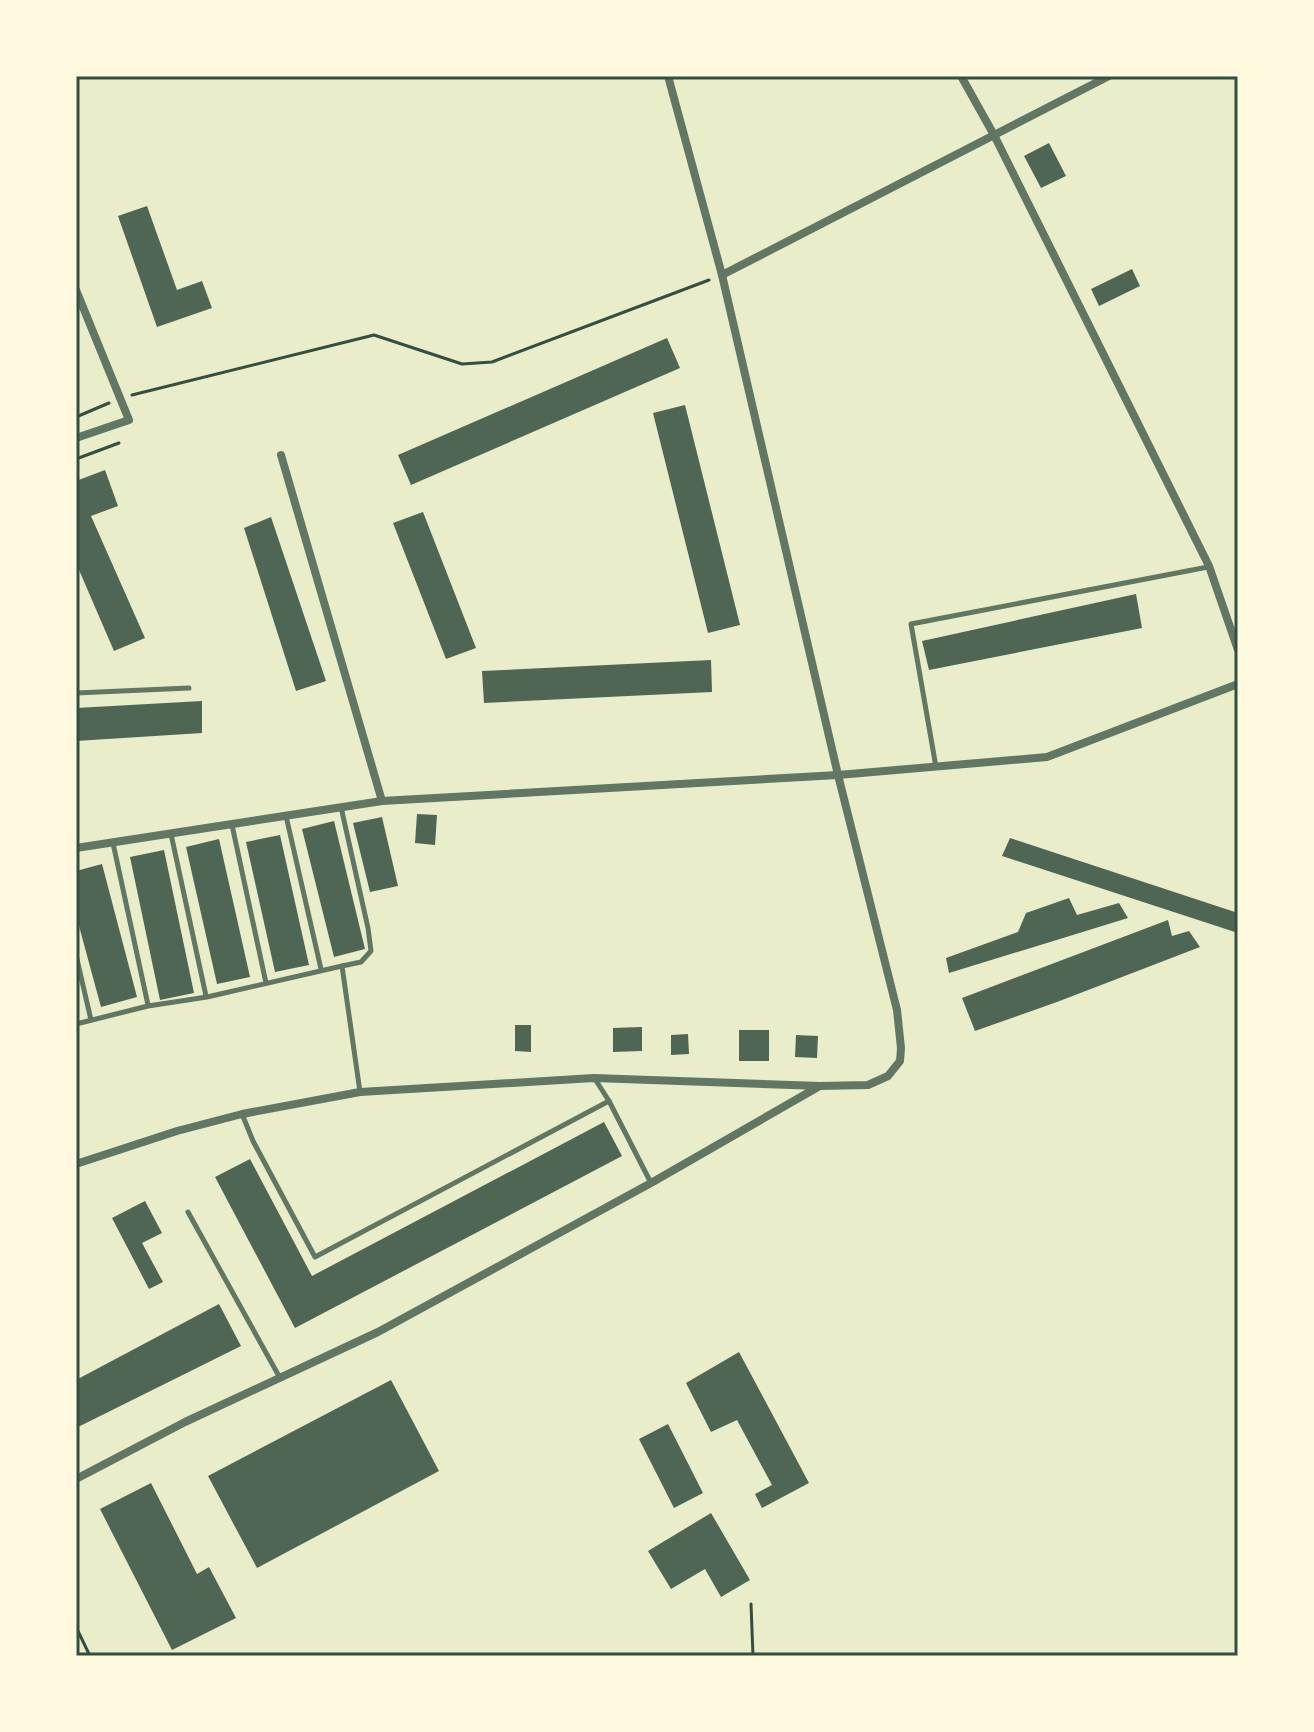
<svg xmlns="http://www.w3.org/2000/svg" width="1314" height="1732" viewBox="0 0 1314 1732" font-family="'DejaVu Sans',sans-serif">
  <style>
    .building { fill: #4f6655 }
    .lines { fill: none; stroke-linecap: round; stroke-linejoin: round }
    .path { stroke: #344e41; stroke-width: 3 }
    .service { stroke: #617663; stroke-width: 5 }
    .minor { stroke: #617663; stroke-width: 8 }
    .neatline { fill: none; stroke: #344e41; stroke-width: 3 }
  </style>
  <rect width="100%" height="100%" fill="#e9edc9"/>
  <g class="building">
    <polygon points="1049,143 1066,176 1041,188 1024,156"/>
    <polygon points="147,206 177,290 202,281 212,308 157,327 118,216"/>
    <polygon points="1132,269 1140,286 1099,306 1091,289"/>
    <polygon points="667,338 680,368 411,485 398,455"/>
    <polygon points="685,405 740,625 708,633 653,413"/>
    <polygon points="105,470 118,506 91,516 145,638 114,651 76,563 76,481"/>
    <polygon points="423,512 476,648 446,659 393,523"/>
    <polygon points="271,517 326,681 296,691 244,528"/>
    <polygon points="1136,594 1142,628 929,670 922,641"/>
    <polygon points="711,660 712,692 484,703 482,671"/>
    <polygon points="202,701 202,733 76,741 76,708"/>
    <polygon points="417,814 437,815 435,845 415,843"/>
    <polygon points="382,817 398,886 370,892 353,823"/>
    <polygon points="334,821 365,949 334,957 302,829"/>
    <polygon points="280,835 309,965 275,972 246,842"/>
    <polygon points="1010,838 1238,913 1238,933 1002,856"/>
    <polygon points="219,839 250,977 217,984 186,847"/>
    <polygon points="164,850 194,993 160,1000 130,857"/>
    <polygon points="102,864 137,997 101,1007 76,915 76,871"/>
    <polygon points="1069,898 1077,915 1119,903 1128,918 949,973 946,958 1018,932 1026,913"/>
    <polygon points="1168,920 1172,936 1189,931 1200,947 1057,1002 975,1031 962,998"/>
    <polygon points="515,1025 531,1025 531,1052 515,1051"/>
    <polygon points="642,1027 642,1051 613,1052 613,1028"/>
    <rect x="739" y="1030" width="30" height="31"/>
    <polygon points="688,1034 689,1054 671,1055 671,1035"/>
    <polygon points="796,1035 818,1036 817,1058 795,1057"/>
    <polygon points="604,1122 622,1156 295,1328 215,1177 250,1159 312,1276"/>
    <polygon points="145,1201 162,1233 142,1243 163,1282 149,1289 112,1218"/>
    <polygon points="219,1304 241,1346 76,1428 76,1380"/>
    <polygon points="739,1352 809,1483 762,1508 755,1494 772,1485 737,1420 711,1432 686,1383"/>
    <polygon points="391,1380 439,1471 257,1568 208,1476"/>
    <polygon points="668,1424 703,1493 674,1508 639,1439"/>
    <polygon points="151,1483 197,1574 209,1567 236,1618 172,1650 100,1509"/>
    <polygon points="711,1513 750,1580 721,1597 705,1569 671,1589 648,1551"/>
  </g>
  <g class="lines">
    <g class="path">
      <polyline points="132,395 374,335 462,364 492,362 709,280"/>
      <polyline points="76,417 109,403"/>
      <polyline points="76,459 119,443"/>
      <polyline points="751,1604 753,1656"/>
      <polyline points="76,1627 90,1656"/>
    </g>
    <g class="service">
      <polyline points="76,693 189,688"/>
      <polyline points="936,767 911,624 1208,567"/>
      <polyline points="341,807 368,928 371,951 361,962 342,966 360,1092"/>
      <polyline points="286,816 321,969"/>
      <polyline points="232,825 266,983"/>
      <polyline points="171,834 206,996"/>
      <polyline points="113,843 148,1005"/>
      <polyline points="76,955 91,1020"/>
      <polyline points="76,1024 148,1006 207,997 342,966"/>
      <polyline points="595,1079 609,1101 651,1183"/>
      <polyline points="242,1114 253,1141 315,1257 609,1101"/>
      <polyline points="188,1212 280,1378"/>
    </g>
    <g class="minor">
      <polyline points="961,76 994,135 1209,566 1238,650"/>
      <polyline points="722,275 1109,76"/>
      <polyline points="76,290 129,420 76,438"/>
      <polyline points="281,455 382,801"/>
      <polyline points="76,848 382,801 838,775 1047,757 1238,684"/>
      <polyline points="76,1164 177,1131 242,1114 360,1092 594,1078 820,1086 868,1085 888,1076 900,1061 901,1048 897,1010 838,775 722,275 668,76"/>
      <polyline points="76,1479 185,1422 378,1332 651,1183 818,1087"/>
    </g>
  </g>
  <rect width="1314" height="1732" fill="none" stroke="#fefae0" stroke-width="156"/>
  <rect x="78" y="78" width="1158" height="1576" class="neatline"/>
</svg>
